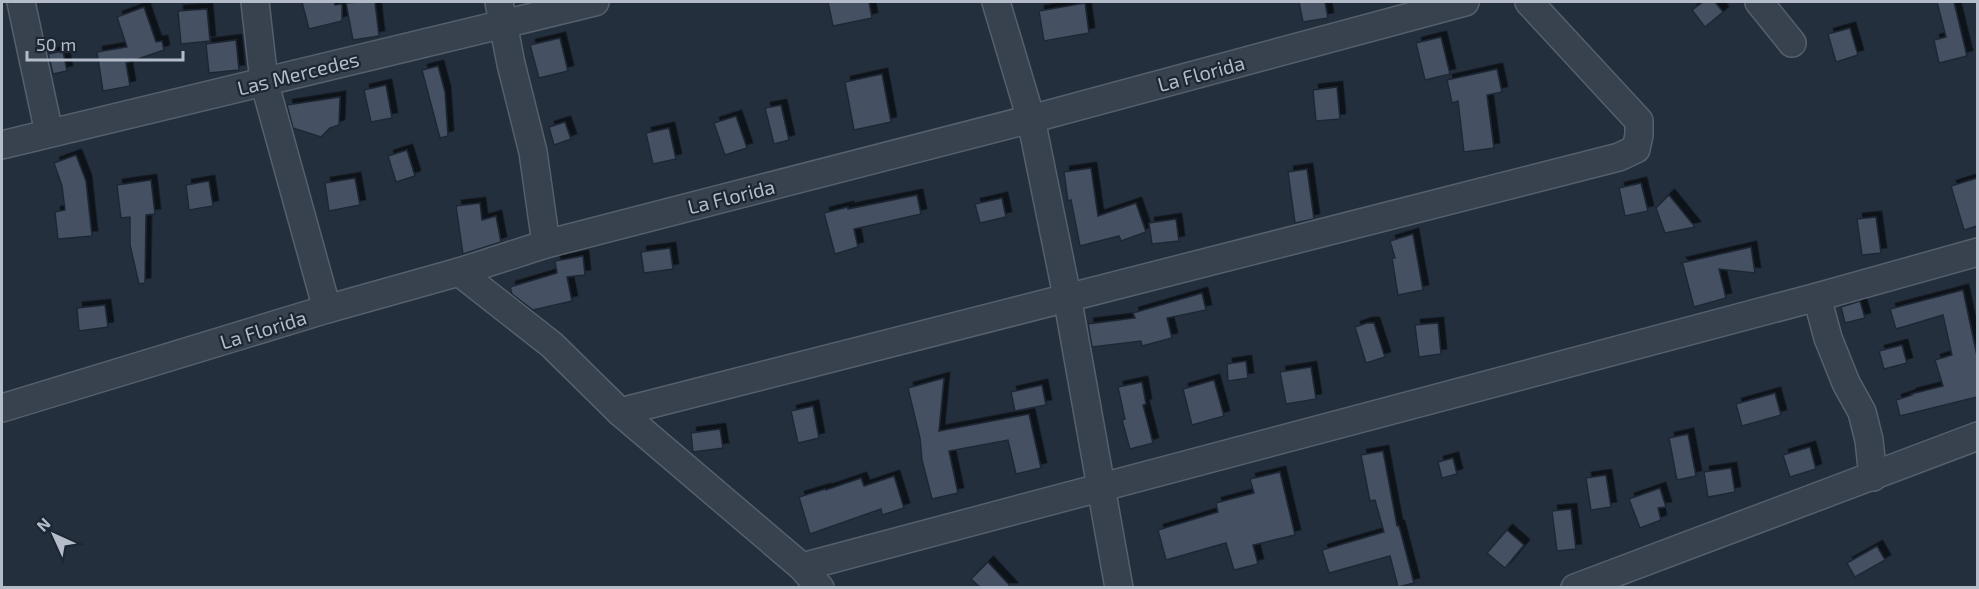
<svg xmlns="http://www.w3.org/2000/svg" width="1979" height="589" viewBox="0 0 1979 589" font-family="'Exo 2',sans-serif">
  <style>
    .building { fill: #455162; stroke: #1f2835; stroke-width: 1.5; filter: url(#shadow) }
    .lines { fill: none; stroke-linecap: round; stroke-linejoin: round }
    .minor-casing { stroke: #565f6c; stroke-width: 30 }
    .minor { stroke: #38414e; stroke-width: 27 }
    .labels { text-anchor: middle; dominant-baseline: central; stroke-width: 4.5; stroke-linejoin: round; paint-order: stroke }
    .street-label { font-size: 20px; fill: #b4bcc9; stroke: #1d2633 }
  </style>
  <defs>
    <filter id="shadow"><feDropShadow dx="5.5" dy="-5.5" stdDeviation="0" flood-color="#0009"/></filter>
  </defs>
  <rect width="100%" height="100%" fill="#242f3e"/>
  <g class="building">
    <polygon points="302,2 334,2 335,5 342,4 342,21 309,29"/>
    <polygon points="360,2 375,2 379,36 353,40 346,3"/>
    <polygon points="828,2 869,2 872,18 833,26"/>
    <polygon points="1299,2 1325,2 1328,18 1303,22"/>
    <polygon points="1703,2 1715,2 1723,12 1705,27 1692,10"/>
    <polygon points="1937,2 1954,2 1967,56 1939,63 1934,40 1946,37"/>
    <polygon points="1085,3 1089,33 1044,41 1039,11"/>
    <polygon points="144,7 156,42 162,41 164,50 126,63 130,86 103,91 97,52 127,47 117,17"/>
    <polygon points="207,9 210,41 181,44 178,11"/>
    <polygon points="1850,28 1858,55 1836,62 1828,34"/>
    <polygon points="1441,37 1450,74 1425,80 1416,43"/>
    <polygon points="560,38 568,71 539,78 530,45"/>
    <polygon points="236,40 239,70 209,73 206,44"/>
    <polygon points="63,51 67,71 53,74 48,54"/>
    <polygon points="438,66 445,92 448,136 440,138 422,70"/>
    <polygon points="1497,69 1502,92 1487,95 1494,148 1464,152 1458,101 1452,103 1447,80"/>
    <polygon points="882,74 891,122 854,130 845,82"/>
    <polygon points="386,85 392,118 371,122 364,90"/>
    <polygon points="1337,87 1340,119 1316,121 1313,90"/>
    <polygon points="340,97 339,125 330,128 321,137 293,128 287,105"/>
    <polygon points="781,105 789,140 774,144 765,108"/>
    <polygon points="736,116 747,148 725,155 714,123"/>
    <polygon points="565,122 571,139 554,145 549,127"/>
    <polygon points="669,128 676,159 653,164 646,133"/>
    <polygon points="407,150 415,176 396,182 388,156"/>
    <polygon points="76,155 86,181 92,236 58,239 55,212 65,210 62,186 54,163"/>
    <polygon points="1091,168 1098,216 1136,203 1146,232 1121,241 1119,236 1080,246 1071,200 1068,201 1064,172"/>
    <polygon points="1307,169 1314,219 1295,223 1288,172"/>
    <polygon points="355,178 360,205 329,211 325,183"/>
    <polygon points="1977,178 1977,226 1964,230 1951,186"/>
    <polygon points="151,180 155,214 146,215 145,283 139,284 130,245 130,217 121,218 117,185"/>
    <polygon points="209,181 213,206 189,210 186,185"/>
    <polygon points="1641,183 1648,211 1625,216 1619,188"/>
    <polygon points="917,195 921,214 854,229 858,247 835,254 824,213 848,207 848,209"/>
    <polygon points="1669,195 1695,227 1665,233 1656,208"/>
    <polygon points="1002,198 1006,217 980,223 975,204"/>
    <polygon points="480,203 482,220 496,216 501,242 463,254 456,206"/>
    <polygon points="1876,217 1881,253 1862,255 1857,219"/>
    <polygon points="1176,219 1179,241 1152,244 1149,223"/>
    <polygon points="1413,234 1423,290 1398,295 1392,258 1395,258 1390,241"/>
    <polygon points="1751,247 1755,273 1719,269 1726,298 1694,307 1683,265 1681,263"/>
    <polygon points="670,248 673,269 644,273 641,252"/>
    <polygon points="583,256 585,275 567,277 572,301 533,310 512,294 510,287 557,273 555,261"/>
    <polygon points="1963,290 1977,356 1977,397 1900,416 1896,400 1912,395 1911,394 1943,386 1935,360 1952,355 1943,315 1896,329 1890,309"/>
    <polygon points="1202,293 1206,310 1167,318 1172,338 1142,346 1141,341 1092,347 1088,324 1135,318 1133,313"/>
    <polygon points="1860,301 1865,318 1845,323 1841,307"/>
    <polygon points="105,305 108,327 79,331 77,308"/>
    <polygon points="1367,323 1374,323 1385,357 1366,363 1355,327"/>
    <polygon points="1438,323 1441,354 1419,357 1415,325"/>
    <polygon points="1902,345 1907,363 1884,369 1879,351"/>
    <polygon points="1246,361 1248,378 1228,381 1227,364"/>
    <polygon points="1311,367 1316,399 1286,404 1280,372"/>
    <polygon points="944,378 939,431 1029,414 1041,468 1016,474 1008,440 949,451 958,493 932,499 922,460 920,438 908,388"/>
    <polygon points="1214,380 1224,416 1192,425 1183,389"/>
    <polygon points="1142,382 1146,404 1143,405 1153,443 1130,449 1122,420 1125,419 1118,387"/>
    <polygon points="1042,385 1046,405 1015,411 1011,392"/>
    <polygon points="1775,393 1781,415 1742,426 1736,404"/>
    <polygon points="813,406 819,438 798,443 791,411"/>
    <polygon points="720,429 723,448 693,452 691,433"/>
    <polygon points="1688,434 1696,476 1677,480 1669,438"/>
    <polygon points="1810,447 1816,469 1790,477 1783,455"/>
    <polygon points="1383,451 1397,526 1399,526 1414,583 1398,587 1390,556 1329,573 1322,550 1384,532 1375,500 1370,501 1361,455"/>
    <polygon points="1453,458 1457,474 1442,478 1438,462"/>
    <polygon points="1731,468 1735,492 1708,497 1704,472"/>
    <polygon points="1280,472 1295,535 1253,545 1258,564 1234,570 1226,543 1166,560 1158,530 1218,512 1216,503 1254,493 1250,479"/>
    <polygon points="1606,475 1611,507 1591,510 1586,478"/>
    <polygon points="894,476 904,508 882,515 881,509 810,534 799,497 825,489 826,490 861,478 864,486"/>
    <polygon points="1660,488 1666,507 1658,508 1661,520 1640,528 1629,499"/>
    <polygon points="1571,509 1576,549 1557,551 1552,511"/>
    <polygon points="1507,530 1524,545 1505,568 1487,553"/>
    <polygon points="1877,546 1885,560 1855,577 1847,563"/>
    <polygon points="988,562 1012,588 981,588 971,579"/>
  </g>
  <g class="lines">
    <defs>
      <g id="minor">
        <polyline points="21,2 49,133"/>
        <polyline points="255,2 264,81 327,309"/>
        <polyline points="499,2 511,64 533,152 546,244"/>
        <polyline points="996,2 1031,119 1067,296 1119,588"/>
        <polyline points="1759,2 1792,43"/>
        <polyline points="2,145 595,2"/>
        <polyline points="459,272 552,345 620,412 802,567 820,588"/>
        <polyline points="1817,297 1828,338 1846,383 1862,412 1869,440 1873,477"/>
        <polyline points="2,408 327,309 459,272 546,244 1031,119 1465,2"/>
        <polyline points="620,412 1619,157 1636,149 1639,135 1639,121 1529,2"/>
        <polyline points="802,567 1817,297 1978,252"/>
        <polyline points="1575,588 1978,436"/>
      </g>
    </defs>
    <use href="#minor" class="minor-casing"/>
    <use href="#minor" class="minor"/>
  </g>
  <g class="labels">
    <g class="street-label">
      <text transform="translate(298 73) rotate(-14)">Las Mercedes</text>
      <text transform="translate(1201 73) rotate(-15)">La Florida</text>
      <text transform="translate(731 196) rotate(-14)">La Florida</text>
      <text transform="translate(263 329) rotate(-17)">La Florida</text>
    </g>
  </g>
  <rect width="1979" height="589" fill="none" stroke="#b4bcc9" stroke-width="6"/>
  <g transform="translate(54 535) rotate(315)" stroke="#1d2633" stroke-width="4.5" paint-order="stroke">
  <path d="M0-4.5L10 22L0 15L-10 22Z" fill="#b4bcc9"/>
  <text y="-9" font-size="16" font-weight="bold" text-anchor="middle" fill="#b4bcc9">N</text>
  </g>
  <path d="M27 51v9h156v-9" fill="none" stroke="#b4bcc9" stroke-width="3"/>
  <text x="36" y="51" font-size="18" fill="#b4bcc9" stroke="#1d2633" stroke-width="4.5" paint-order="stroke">50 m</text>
</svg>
